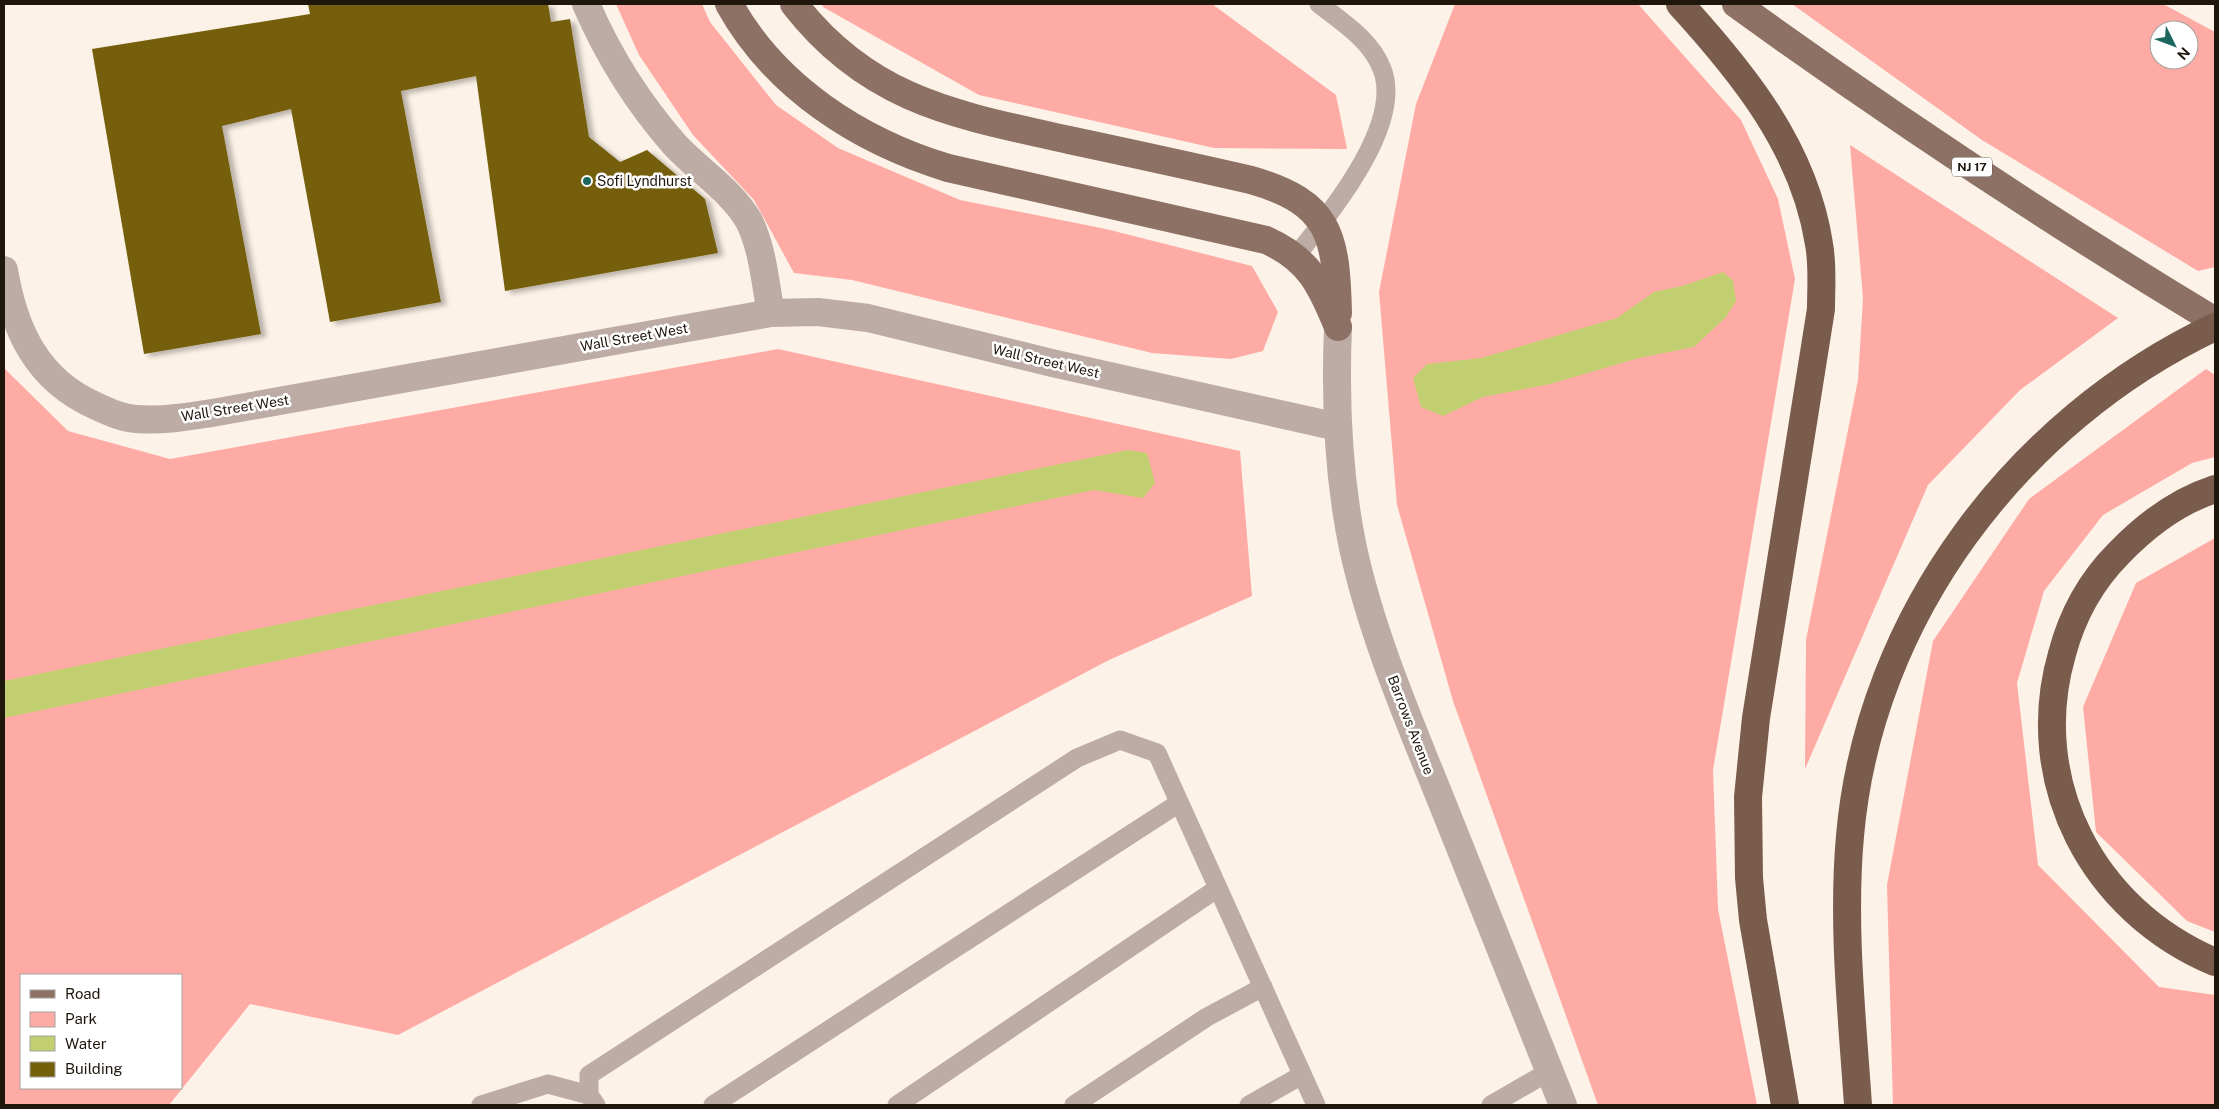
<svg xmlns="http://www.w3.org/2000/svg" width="2219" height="1109" viewBox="0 0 2219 1109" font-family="'Public Sans',sans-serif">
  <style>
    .green { fill: #ffaba5; fill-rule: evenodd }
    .water { fill: #c2cf70 }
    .building { fill: #745f0b; filter: url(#shadow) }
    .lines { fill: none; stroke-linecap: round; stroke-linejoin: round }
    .service { stroke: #bcaca5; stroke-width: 19 }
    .minor { stroke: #bcaca5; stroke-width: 28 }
    .tertiary { stroke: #bcaca5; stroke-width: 28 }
    .primary { stroke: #8c7164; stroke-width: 28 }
    .motorway { stroke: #7a5c4d; stroke-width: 28 }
    .poi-dot { fill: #1c665e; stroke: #fff; stroke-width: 2 }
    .labels { text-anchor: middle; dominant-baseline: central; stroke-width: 5; stroke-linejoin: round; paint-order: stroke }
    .shield { fill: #fff; stroke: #625d55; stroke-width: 1 }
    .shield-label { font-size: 12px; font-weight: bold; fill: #1f170c }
    .poi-label { font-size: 14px; fill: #1f170c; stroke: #fff; text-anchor: start }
    .street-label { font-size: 14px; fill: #1f170c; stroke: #fff }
  </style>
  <defs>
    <filter id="shadow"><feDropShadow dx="5.5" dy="3" stdDeviation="2.5" flood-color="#0004"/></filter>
  </defs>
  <rect width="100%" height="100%" fill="#fcf2e7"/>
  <g class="green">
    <polygon points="616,4 702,4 710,22 776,105 838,148 960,200 1106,229 1252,266 1278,312 1263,351 1231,359 1152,353 852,280 794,273 754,200 693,135 639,55"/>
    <polygon points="822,4 1212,4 1336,95 1347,149 1214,148 979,95 823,7"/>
    <polygon points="1455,4 1638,4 1741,120 1778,199 1795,279 1713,770 1718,909 1757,1105 1598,1105 1453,701 1397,505 1379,292 1416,104"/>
    <path d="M 1792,4 L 2163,4 L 2215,32 L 2215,267 L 2198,271 L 1982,140 ZM 2159,30 L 2189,30 L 2189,60 L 2159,60 Z"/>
    <polygon points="1850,145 2118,318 2020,390 1928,485 1805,769 1806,640 1858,380 1863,298"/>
    <path d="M 778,349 L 1240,451 L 1252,596 L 1109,660 L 398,1035 L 250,1004 L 169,1105 L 4,1105 L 4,368 L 68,431 L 170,459 ZM 21,975 L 181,975 L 181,1088 L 21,1088 Z"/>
    <polygon points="2206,369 2215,375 2215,457 2192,463 2103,515 2044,591 2017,683 2038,865 2159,987 2215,995 2215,1105 1893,1105 1887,885 1933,641 2029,499"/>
    <polygon points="2215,538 2215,932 2187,921 2096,832 2083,707 2136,583"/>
  </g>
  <g class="water">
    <polygon points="1723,272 1733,280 1736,301 1726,317 1694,347 1639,358 1550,384 1483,397 1443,416 1421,407 1413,378 1427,364 1481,358 1617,318 1654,292 1682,286"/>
    <polygon points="1128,450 1147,453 1155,483 1143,498 1094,490 4,718 4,681"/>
  </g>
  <polygon class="building" points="308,4 548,4 551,22 570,19 589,137 620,162 647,150 705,199 718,253 505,291 476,76 401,91 441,302 330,322 291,109 222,126 261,334 144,354 92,49 310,14"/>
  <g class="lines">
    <g class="service">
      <path d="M 1296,256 C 1329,214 1404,125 1382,69 C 1371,40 1342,22 1319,4"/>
      <polyline points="481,1105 548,1084 589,1095"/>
      <polyline points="596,1105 589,1095 589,1075 1077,758 1120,740 1157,753 1316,1105"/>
      <polyline points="713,1105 1179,803"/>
      <polyline points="897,1105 1218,888"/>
      <polyline points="1074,1105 1207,1017 1263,987"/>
      <polyline points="1249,1105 1302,1075"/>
      <polyline points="1491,1105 1550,1071"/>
    </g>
    <g class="minor">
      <path d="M 586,4 C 608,55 638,103 675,145 C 698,170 732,191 749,221 C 763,249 765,283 771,313"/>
      <path d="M 4,270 C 14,330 37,380 96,406 C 109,412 122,418 136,419 C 162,421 187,417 212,413 L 743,318 L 771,313 L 818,312 L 868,318 L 1052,363 L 1338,427"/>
    </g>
    <path class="tertiary" d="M 1338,327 C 1335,400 1338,476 1353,548 C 1372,635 1408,718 1441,800 C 1482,902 1522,1004 1563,1105"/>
    <g class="primary">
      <path d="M 729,4 C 775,87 859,141 948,168 L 1266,240 C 1309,259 1321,285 1338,327"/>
      <path d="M 794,4 C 869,101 957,115 1069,140 C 1130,153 1190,166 1251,180 C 1331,203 1336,236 1338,313"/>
      <path d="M 1736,4 C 1891,116 2051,222 2215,321"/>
    </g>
    <g class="motorway">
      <path d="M 1680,4 C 1743,73 1804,148 1819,244 C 1823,265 1821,288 1821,309 L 1756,718 L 1748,797 L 1749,878 L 1753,920 L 1785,1105"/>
      <path d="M 2215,489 C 2178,501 2146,525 2119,553 C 2091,581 2072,616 2062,654 C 2025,782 2093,911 2215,962"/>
      <path d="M 1858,1105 C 1852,1016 1842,925 1850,836 C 1869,616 2018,420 2215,327"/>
    </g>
  </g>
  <circle class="poi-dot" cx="587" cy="181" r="5"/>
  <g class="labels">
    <rect class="shield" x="1952" y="157.5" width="40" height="19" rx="4"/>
    <g class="shield-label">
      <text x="1972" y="167">NJ 17</text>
    </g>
    <g class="poi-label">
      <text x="597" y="181">Sofi Lyndhurst</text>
    </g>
    <g class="street-label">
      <text transform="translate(634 337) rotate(-10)">Wall Street West</text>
      <text transform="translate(1046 361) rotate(13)">Wall Street West</text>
      <text transform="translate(235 408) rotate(-9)">Wall Street West</text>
      <text transform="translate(1411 725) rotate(69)">Barrows Avenue</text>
    </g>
  </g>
  <rect width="2219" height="1109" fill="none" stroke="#1f170c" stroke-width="10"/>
  <rect x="20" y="974" width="162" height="115" fill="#ffffff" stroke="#a5a29e"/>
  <rect x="30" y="990" width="25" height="8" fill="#8c7164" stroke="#a5a29e"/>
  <text x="65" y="999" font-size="15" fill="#1f170c">Road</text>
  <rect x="30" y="1012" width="25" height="15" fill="#ffaba5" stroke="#a5a29e"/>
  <text x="65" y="1024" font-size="15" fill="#1f170c">Park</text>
  <rect x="30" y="1036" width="25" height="15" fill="#c2cf70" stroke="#a5a29e"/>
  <text x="65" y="1049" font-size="15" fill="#1f170c">Water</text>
  <rect x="30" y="1062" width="25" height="15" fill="#745f0b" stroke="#a5a29e"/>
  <text x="65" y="1074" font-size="15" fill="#1f170c">Building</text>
  <g transform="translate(2174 45) rotate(132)"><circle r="24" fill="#ffffff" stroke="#a5a29e"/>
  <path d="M0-4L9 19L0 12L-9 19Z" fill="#1c665e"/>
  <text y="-8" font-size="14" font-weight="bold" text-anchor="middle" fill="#1f170c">N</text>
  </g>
</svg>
